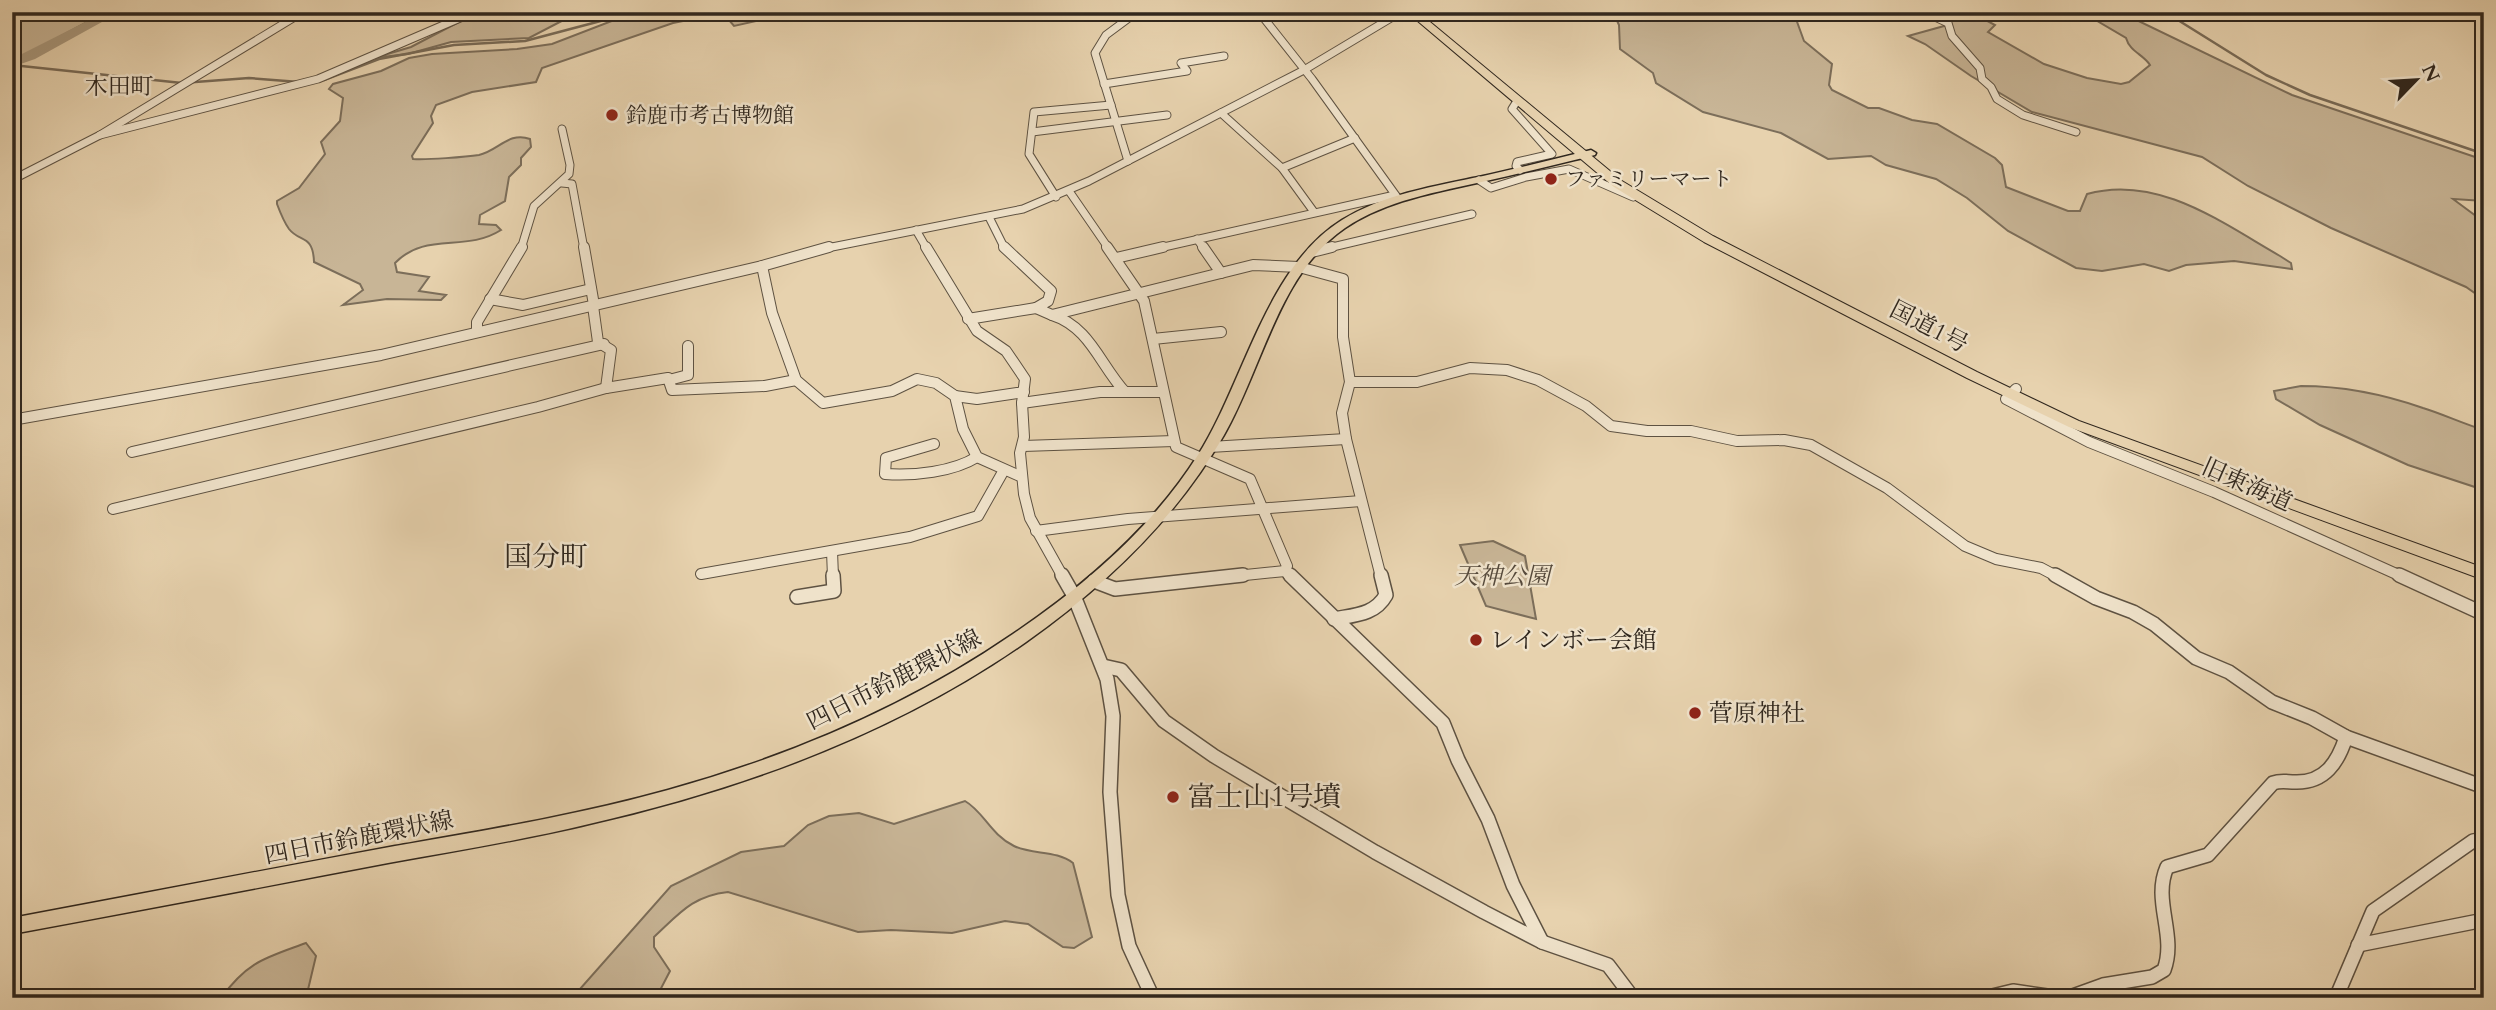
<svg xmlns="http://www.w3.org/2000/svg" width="2496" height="1010" viewBox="0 0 2496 1010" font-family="Cardo,'Noto Serif JP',serif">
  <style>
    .green { fill: #c8b596; stroke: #7c6e5a; stroke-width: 2 }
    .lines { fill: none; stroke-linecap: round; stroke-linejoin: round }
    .stream { stroke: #796b57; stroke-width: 2.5 }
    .river { fill: #a9987d; fill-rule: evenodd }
    .minor-far2-casing { stroke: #5e5242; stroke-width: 9 }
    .minor-far1-casing { stroke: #5e5242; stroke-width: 12 }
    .minor-casing { stroke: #5e5242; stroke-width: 16 }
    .major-casing { stroke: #30271e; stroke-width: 3 }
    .highway-casing { stroke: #30271e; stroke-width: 2 }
    .minor-far2 { stroke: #efe2ca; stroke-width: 7 }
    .minor-far1 { stroke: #efe2ca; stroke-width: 10 }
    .minor { stroke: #efe2ca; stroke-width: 13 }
    .major { fill: #e7d2ae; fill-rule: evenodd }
    .highway { fill: #e7d2ae; fill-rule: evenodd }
    .poi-dot { fill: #8f2418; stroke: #efe2ca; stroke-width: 2.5 }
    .labels { text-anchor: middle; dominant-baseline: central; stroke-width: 5; stroke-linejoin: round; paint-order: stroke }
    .far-poi-label { font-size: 21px; fill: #30271e; stroke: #efe2ca; text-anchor: start }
    .far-quarter-label { font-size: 23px; fill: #30271e; stroke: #efe2ca }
    .street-label { font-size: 24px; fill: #30271e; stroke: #efe2ca }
    .park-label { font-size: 24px; font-style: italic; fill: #564a3c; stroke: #efe2ca }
    .poi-label { font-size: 24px; fill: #30271e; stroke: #efe2ca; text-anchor: start }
    .quarter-label { font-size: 28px; fill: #30271e; stroke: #efe2ca }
    .near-poi-label { font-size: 28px; fill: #30271e; stroke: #efe2ca; text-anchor: start }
  </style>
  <rect width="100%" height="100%" fill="#e7d2ae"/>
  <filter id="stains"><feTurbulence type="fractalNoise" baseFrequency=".00286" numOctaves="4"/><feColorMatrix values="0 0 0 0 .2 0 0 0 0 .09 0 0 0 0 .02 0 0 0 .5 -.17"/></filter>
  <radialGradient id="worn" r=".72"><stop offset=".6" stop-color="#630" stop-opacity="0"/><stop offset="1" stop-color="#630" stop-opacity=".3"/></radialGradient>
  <g class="green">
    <polygon points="41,12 106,12 26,55 12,59 12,18 34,18"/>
    <polygon points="478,12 579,12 529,38 451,42 408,54 374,58 411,47"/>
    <path d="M 635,12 L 796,12 L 734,26 L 729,20 L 688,20 L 673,23 L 542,68 L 536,82 L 472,92 L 436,105 L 431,116 L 433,123 L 412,156 L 413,159 C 426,160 466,157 479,155 C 498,151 509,131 530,139 L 531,147 L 521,158 L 521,165 L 509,177 L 505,201 L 480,215 L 479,224 L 496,225 L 501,230 C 465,253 426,231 395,263 L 397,272 L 429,277 L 419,291 L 446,295 L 441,300 L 387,299 L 343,305 L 363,290 L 360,284 L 314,262 C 313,234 300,243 289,229 C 284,222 280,212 277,204 L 277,201 L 299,188 L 325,154 L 321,142 L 340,121 L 343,98 L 329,89 L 333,84 L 381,71 L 409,58 L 432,54 L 517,49 L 552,44 Z"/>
    <path d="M 1613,12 L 1790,12 L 1796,19 L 1804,41 L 1832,64 L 1829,85 L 1832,90 L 1868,108 L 1879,108 L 1912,120 L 1937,124 L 1995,158 L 2002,165 L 2006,187 L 2068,211 L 2080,211 L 2087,194 C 2158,174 2222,223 2280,256 L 2291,263 L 2292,269 L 2234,261 L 2186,265 L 2169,271 L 2144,264 L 2102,271 L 2076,268 L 2008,231 L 1967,198 L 1936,179 L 1886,165 L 1871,156 L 1828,159 L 1781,133 L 1703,112 L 1656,83 L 1653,73 L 1620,49 L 1619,25 Z"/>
    <path d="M 2082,12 L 2120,12 L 2292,95 L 2484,160 L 2484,201 L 2453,199 L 2484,222 L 2484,334 L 2476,294 L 2466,287 L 2331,228 L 2248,186 L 2202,157 L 2032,112 L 1971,76 L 1925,44 L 1908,36 L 1944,26 L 1941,19 L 1978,16 L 1995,25 L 1988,32 L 2044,64 L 2087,78 L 2121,84 L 2129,82 L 2150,65 C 2143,54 2130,52 2126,38 Z"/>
    <path d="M 2301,386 C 2343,386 2383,394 2423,408 C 2443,414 2463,424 2484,430 L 2484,490 L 2408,465 L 2320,425 L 2276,399 L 2274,391 Z"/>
    <polygon points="1493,541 1525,556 1536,619 1486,606 1460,545"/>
    <path d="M 965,801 C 984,812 990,834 1014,846 C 1033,855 1056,850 1073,863 L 1092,937 L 1074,948 L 1063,947 L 1028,924 L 1005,921 L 952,933 L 891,930 L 858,932 L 728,892 C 692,896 679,914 654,937 L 654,947 L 670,971 L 656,998 L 572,998 L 671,886 L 741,852 L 784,846 L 808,825 L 829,816 L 859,813 L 894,824 Z"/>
    <path d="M 306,943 L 316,956 L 306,998 L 221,998 C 248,961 265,958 306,943 Z"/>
  </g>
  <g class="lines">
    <g class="stream">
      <polyline points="2165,12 2266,75 2310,95 2484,154"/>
      <polyline points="12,65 182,83 249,78 299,82"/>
      <polyline points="324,80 379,59 454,45 525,41 612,18 623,12"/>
    </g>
    <polygon class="river" points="105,12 120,12 35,59 12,67 12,59"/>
    <defs>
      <g id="minor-far2">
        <polyline points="1259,12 1312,79 1397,197"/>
        <polyline points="1924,12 1948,23 1952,36 1980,68 1982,79 1991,87 1997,99 2023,115 2076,132"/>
        <polyline points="1104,84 1187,71 1181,63 1224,56"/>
        <polyline points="1517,101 1512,109 1552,154 1517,162 1516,166 1520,170"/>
        <polyline points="1221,113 1282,168"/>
        <polyline points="1032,132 1167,115"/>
        <polyline points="100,135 318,79 474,12"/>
        <polyline points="1128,161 1095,53 1106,35 1137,12"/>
        <polyline points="12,180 100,135 303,12"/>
        <polyline points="1479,180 1491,188 1526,177 1569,169 1633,197"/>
        <polyline points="562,183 572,184 584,249"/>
        <polyline points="1069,191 1109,249"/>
        <polyline points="1056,197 1029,154 1034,112 1111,105"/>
        <polyline points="1314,212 1282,168 1355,138"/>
        <polyline points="989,217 1005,249"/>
        <polyline points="916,230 927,249"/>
        <polyline points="1197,239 1204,249"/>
        <polyline points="521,249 534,206 569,174 570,165 562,129"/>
        <polyline points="822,249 1023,209 1089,181 1304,70 1401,12"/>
        <polyline points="1155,249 1395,195"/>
        <polyline points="1324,249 1472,214"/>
      </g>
      <g id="minor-far1">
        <polyline points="584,247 594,305"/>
        <polyline points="926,247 977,331 1006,351 1025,379 1022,403 1024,437 1020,453 1024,494 1030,518 1063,577"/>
        <polyline points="1004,247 1051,291 1048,301 1036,308 1052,315 1253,265 1299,267 1343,279 1343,337 1350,382 1342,413 1346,439 1381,577"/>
        <polyline points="1107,247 1144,301 1176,447 1250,479 1287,566 1285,571 1291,577"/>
        <polyline points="1203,247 1221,273"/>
        <polyline points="1312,252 1332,247"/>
        <polyline points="1116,258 1163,247"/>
        <polyline points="762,266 772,313 796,380 823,403 892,391 917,379 936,383 955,396 963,429 977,457 1022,477"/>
        <polyline points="490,299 523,305 591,289"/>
        <polyline points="593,306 598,342 611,350 606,388"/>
        <path d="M 1052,315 C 1090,327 1100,365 1125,392"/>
        <polyline points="968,319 1036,308"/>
        <polyline points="477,332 477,322 522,247"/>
        <polyline points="1153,339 1221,332"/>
        <polyline points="669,380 688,375 688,346"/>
        <polyline points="1350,382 1417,382 1470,368 1507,370 1538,380 1586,406 1611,426 1647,431 1691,431 1737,441 1784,440 1811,445 1887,488 1965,546 1996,559 2041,568 2058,577"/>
        <polyline points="2016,389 2006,399 2089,442 2214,492 2403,577"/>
        <polyline points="955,396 977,399 1024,392"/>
        <polyline points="1022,403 1100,392 1163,392"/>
        <polyline points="12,420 381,355 762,266 829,247"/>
        <path d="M 934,444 L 886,458 L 885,474 C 914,476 953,472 977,457"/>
        <polyline points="1023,446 1174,441"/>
        <polyline points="1210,447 1346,439"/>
        <polyline points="132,452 604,344"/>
        <polyline points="113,509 538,407 606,388 668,378 672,390 765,386 796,380"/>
        <polyline points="1036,531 1128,519 1361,501"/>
        <polyline points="832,551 833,577"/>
        <polyline points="701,574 910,537 978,516 1004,470"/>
        <polyline points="1226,577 1285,571"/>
      </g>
      <g id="minor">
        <polyline points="1062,575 1074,596 1107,679 1113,716 1110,792 1118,895 1129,946 1153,998"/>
        <polyline points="1290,575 1443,723 1458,760 1488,819 1513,885 1542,942"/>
        <polyline points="2055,575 2096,598 2133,612 2154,624 2196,658 2229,672 2272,702 2312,718 2346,737 2484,787"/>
        <polyline points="2399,575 2484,614"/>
        <polyline points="1094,581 1115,589 1243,575"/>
        <polyline points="797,597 834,591 833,575"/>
        <path d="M 1334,619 C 1354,615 1375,615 1386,595 L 1381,575"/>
        <polyline points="1103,666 1121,670 1164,721 1214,756 1375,852 1484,912 1542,942 1608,965 1633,998"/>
        <polyline points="2358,945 2484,920"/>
        <polyline points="1984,998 2013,991 2061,998"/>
        <path d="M 2067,998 L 2103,985 L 2152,977 L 2164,970 C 2177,935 2152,901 2167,867 L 2208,855 L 2273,783 C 2281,780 2287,782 2295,782 C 2325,783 2338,762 2346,737"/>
        <polyline points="2336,998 2373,911 2473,841 2484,839"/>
      </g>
      <path id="major" d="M 1591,150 L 1596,153 L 1595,155 C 1558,164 1522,173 1486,181 C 1438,192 1386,200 1345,228 C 1279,273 1262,369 1224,435 C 1175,520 1105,586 1026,642 C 896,733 743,789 589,824 C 523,840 455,851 388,863 C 263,887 137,911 12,934 L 12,918 C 140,894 268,869 395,846 C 487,830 578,815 668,790 C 790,756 908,706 1013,634 C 1084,586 1152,528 1198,455 C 1244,383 1266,267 1342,220 C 1384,194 1435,186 1483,176 C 1519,168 1555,159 1591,150 Z"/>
      <polygon id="highway" points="1407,12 1418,12 1622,181 1713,236 1977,372 2079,421 2484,568 2484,580 2069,427 1967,378 1704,242 1614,187"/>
    </defs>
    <use href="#minor-far2" class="minor-far2-casing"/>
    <use href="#minor-far1" class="minor-far1-casing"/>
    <use href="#minor" class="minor-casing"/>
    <use href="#major" class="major-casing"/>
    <use href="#highway" class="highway-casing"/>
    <use href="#minor-far2" class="minor-far2"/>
    <use href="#minor-far1" class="minor-far1"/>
    <use href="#minor" class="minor"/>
    <use href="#major" class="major"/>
    <use href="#highway" class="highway"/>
  </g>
  <g class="poi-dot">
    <circle cx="612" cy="115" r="7"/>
    <circle cx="1551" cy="179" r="7"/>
    <circle cx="1476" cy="640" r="7"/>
    <circle cx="1695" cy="713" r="7"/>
    <circle cx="1173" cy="797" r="7"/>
  </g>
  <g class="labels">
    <g class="far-poi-label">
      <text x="626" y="115">鈴鹿市考古博物館</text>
      <text x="1565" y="179">ファミリーマート</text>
    </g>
    <g class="far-quarter-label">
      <text x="119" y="86">木田町</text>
    </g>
    <g class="street-label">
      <text transform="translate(1929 327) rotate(27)">国道1号</text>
      <text transform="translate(2247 485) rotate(24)">旧東海道</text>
      <text transform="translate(894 680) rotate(-27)">四日市鈴鹿環状線</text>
      <text transform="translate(359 838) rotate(-11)">四日市鈴鹿環状線</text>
    </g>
    <g class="park-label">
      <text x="1502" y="576">天神公園</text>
    </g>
    <g class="poi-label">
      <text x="1490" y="640">レインボー会館</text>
      <text x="1709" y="713">菅原神社</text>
    </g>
    <g class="quarter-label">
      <text x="546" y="557">国分町</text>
    </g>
    <g class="near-poi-label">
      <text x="1187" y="797">富士山1号墳</text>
    </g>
  </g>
  <rect width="2496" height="1010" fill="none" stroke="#e7d2ae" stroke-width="42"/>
  <rect x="14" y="14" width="2468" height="982" fill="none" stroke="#30271e" stroke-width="3.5"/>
  <rect x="21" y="21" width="2454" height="968" fill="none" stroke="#30271e" stroke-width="2"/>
  <g transform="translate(2416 80) rotate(65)" stroke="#efe2ca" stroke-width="5" paint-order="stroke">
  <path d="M0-5L12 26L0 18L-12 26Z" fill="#30271e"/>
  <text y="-10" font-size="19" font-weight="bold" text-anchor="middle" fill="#30271e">N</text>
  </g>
  <rect width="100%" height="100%" filter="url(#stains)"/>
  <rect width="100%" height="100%" fill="url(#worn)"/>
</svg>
